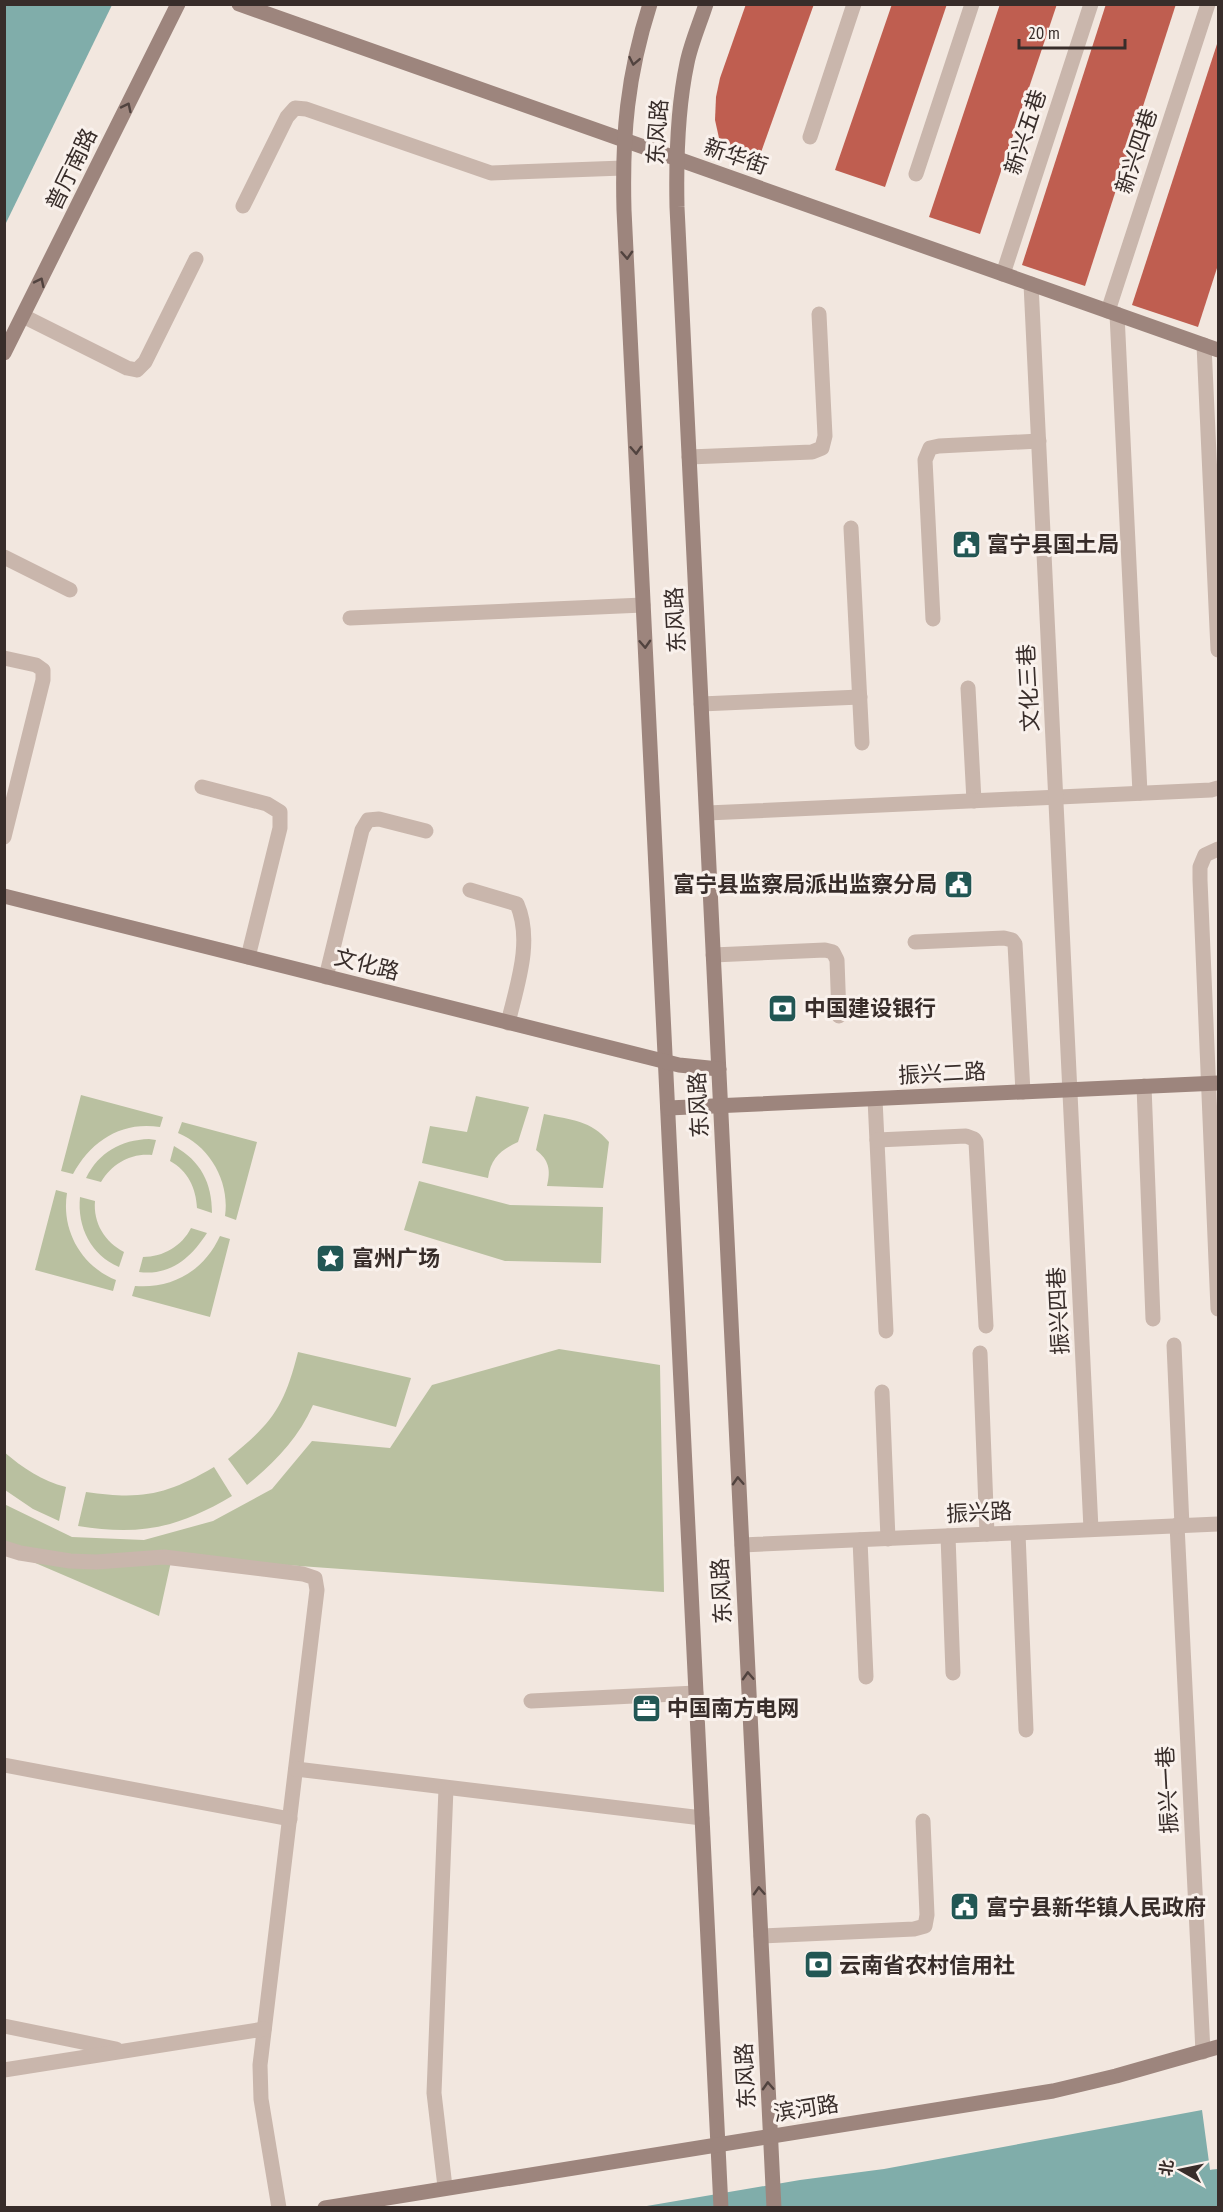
<svg xmlns="http://www.w3.org/2000/svg" width="1223" height="2212" viewBox="0 0 1223 2212" font-family="'PT Sans Narrow','Noto Sans SC',sans-serif">
  <style>
    .green { fill: #b9c0a0 }
    .water { fill: #80adaa }
    .lines { fill: none; stroke-linecap: round; stroke-linejoin: round }
    .river { stroke: #80adaa; stroke-width: 64 }
    .building { fill: #bf5e50 }
    .lane { stroke: #c9b6ac; stroke-width: 15 }
    .street { stroke: #c9b6ac; stroke-width: 15 }
    .secondary { stroke: #9d857d; stroke-width: 15 }
    .oneway { stroke: #51433f }
    .labels { text-anchor: middle; dominant-baseline: central; stroke-width: 6; stroke-linejoin: round; paint-order: stroke }
    .street-label { font-size: 22px; fill: #382d2a; stroke: #f9f1ec }
    .poi-label { font-size: 22px; font-weight: bold; fill: #382d2a; stroke: #f9f1ec; text-anchor: start }
  </style>
  <rect width="100%" height="100%" fill="#f2e7df"/>
  <g class="green">
    <path d="M 81,1095 L 163,1117 L 160,1127 C 121,1121 91,1141 73,1174 L 61,1171 Z"/>
    <path d="M 476,1096 L 529,1107 L 518,1142 C 501,1150 491,1158 488,1178 L 422,1163 L 430,1126 L 467,1132 Z"/>
    <path d="M 544,1114 C 571,1120 591,1120 609,1142 L 603,1188 L 547,1186 C 551,1170 549,1160 536,1150 Z"/>
    <path d="M 182,1122 L 257,1142 L 236,1220 L 225,1216 C 230,1182 210,1146 178,1133 Z"/>
    <path d="M 149,1139 L 156,1140 L 152,1155 C 130,1153 112,1164 101,1182 L 86,1178 C 99,1152 121,1140 149,1139 Z"/>
    <path d="M 174,1146 C 201,1161 212,1183 212,1213 L 197,1208 C 196,1188 188,1171 170,1161 Z"/>
    <polygon points="419,1181 510,1205 603,1207 601,1263 505,1261 404,1230"/>
    <path d="M 56,1190 L 67,1193 C 61,1230 81,1266 116,1280 L 113,1291 L 35,1270 Z"/>
    <path d="M 80,1197 L 95,1201 C 93,1223 105,1242 124,1252 L 119,1267 C 91,1255 77,1227 80,1197 Z"/>
    <path d="M 191,1228 L 207,1233 C 191,1258 170,1276 139,1272 L 143,1257 C 163,1257 182,1246 191,1228 Z"/>
    <path d="M 220,1236 L 230,1239 L 210,1317 L 132,1296 L 135,1286 C 172,1289 204,1271 220,1236 Z"/>
    <polygon points="559,1349 660,1365 664,1592 172,1557 159,1616 5,1550 4,1504 72,1537 144,1540 213,1521 272,1489 312,1441 390,1448 432,1385"/>
    <path d="M 298,1352 L 411,1378 L 396,1427 L 313,1405 C 298,1439 275,1462 247,1485 L 228,1459 C 272,1423 284,1408 298,1352 Z"/>
    <path d="M 4,1452 C 23,1468 42,1481 66,1487 L 59,1521 L 33,1509 L 5,1490 Z"/>
    <path d="M 214,1467 L 232,1496 C 178,1528 140,1536 78,1526 L 86,1492 C 142,1500 166,1495 214,1467 Z"/>
  </g>
  <g class="water">
    <polygon points="5,4 112,5 5,225 4,5"/>
    <polygon points="1202,2110 1215,2207 635,2208 800,2180 884,2169"/>
  </g>
  <g class="lines">
    <polyline class="river" points="1178,2208 1218,2201"/>
  </g>
  <g class="building">
    <polygon points="746,4 814,4 759,158 729,147 719,138 715,120 716,97 720,78"/>
    <polygon points="892,4 947,4 885,187 835,170"/>
    <polygon points="1000,4 1057,4 980,234 929,217"/>
    <polygon points="1106,4 1176,4 1085,286 1022,265"/>
    <polygon points="1218,41 1218,265 1198,327 1132,305"/>
  </g>
  <g class="lines">
    <g class="lane">
      <polyline points="810,137 854,4"/>
      <polyline points="916,174 972,4"/>
      <polyline points="243,206 287,117 295,108 306,109 491,173 623,168"/>
      <polyline points="1003,274 1091,4"/>
      <polyline points="1108,311 1208,4"/>
      <polyline points="1117,314 1140,793"/>
      <polyline points="23,316 127,368 137,370 145,362 196,259"/>
      <polyline points="1204,345 1218,650"/>
      <polyline points="689,457 812,452 822,448 825,436 819,314"/>
      <polyline points="851,528 862,743"/>
      <polyline points="4,557 70,590"/>
      <polyline points="350,618 643,605"/>
      <polyline points="933,619 925,460 930,448 939,446 1039,441"/>
      <polyline points="4,658 36,665 43,670 43,680 4,837"/>
      <polyline points="968,688 974,801"/>
      <polyline points="701,704 860,697"/>
      <polyline points="202,787 267,804 280,812 280,828 248,957"/>
      <polyline points="707,813 1211,790 1218,788"/>
      <polyline points="1218,849 1205,855 1200,867 1200,880 1218,1309"/>
      <path d="M 470,890 L 517,904 C 533,941 517,985 508,1023"/>
      <polyline points="915,942 1004,938 1012,940 1015,944 1023,1092"/>
      <polyline points="713,955 825,950 833,952 837,960 839,1016"/>
      <polyline points="326,977 362,830 368,820 379,819 426,831"/>
      <polyline points="1144,1086 1153,1319"/>
      <polyline points="875,1099 886,1331"/>
      <polyline points="877,1140 966,1136 974,1139 976,1142 986,1326"/>
      <polyline points="1174,1345 1182,1526"/>
      <polyline points="980,1353 987,1534"/>
      <polyline points="882,1392 888,1539"/>
      <polyline points="1018,1533 1026,1730"/>
      <polyline points="948,1536 953,1673"/>
      <polyline points="860,1540 866,1677"/>
      <polyline points="4,1548 20,1553 70,1561 96,1562 164,1557 303,1574 315,1578 317,1590 260,2065 261,2099 279,2208"/>
      <polyline points="531,1701 696,1693"/>
      <polyline points="4,1765 290,1819"/>
      <polyline points="296,1769 702,1818"/>
      <polyline points="761,1936 914,1929 925,1926 927,1915 923,1821"/>
      <polyline points="4,2026 116,2049"/>
      <polyline points="4,2070 264,2029"/>
      <polyline points="445,2187 434,2093 446,1788"/>
    </g>
    <g class="street">
      <polyline points="1031,284 1091,1529"/>
      <polyline points="1177,1525 1203,2052"/>
      <polyline points="742,1545 1218,1524"/>
    </g>
    <g class="secondary">
      <polyline points="239,4 1218,350"/>
      <path d="M 650,4 C 627,76 622,135 624,210 L 721,2208"/>
      <path d="M 706,4 C 700,23 691,43 687,63 C 677,110 676,159 677,207 L 774,2208"/>
      <polyline points="4,353 178,4"/>
      <polyline points="4,896 679,1065 719,1069"/>
      <polyline points="668,1108 1218,1083"/>
      <polyline points="325,2208 1053,2091 1116,2076 1218,2047"/>
    </g>
  </g>
  <defs><path id="oneway-chevron" d="M-2-3.5L2.5 0L-2 3.5" fill="none" stroke-width="1.6" stroke-linecap="round" stroke-linejoin="round" transform="scale(1.5)"/></defs>
  <g class="oneway">
    <use href="#oneway-chevron" transform="translate(634 61) rotate(101)"/>
    <use href="#oneway-chevron" transform="translate(127 107) rotate(-64)"/>
    <use href="#oneway-chevron" transform="translate(627 255) rotate(87)"/>
    <use href="#oneway-chevron" transform="translate(40 282) rotate(-64)"/>
    <use href="#oneway-chevron" transform="translate(636 450) rotate(87)"/>
    <use href="#oneway-chevron" transform="translate(645 644) rotate(87)"/>
    <use href="#oneway-chevron" transform="translate(738 1481) rotate(-93)"/>
    <use href="#oneway-chevron" transform="translate(748 1676) rotate(-93)"/>
    <use href="#oneway-chevron" transform="translate(759 1891) rotate(-93)"/>
    <use href="#oneway-chevron" transform="translate(768 2086) rotate(-93)"/>
  </g>
  <defs>
    <symbol id="civic-square" viewBox="-11 -11 22 22"><rect x="-9" y="-9" width="18" height="18" rx="4" fill="#225754" stroke="#f9f1ec"/><path d="M-.6-6.5H3V-4.5H.6V-3L4-1V1h2V6H-6V1h2V-1L-.6-3ZM-1.2 2.5V6h2.4V2.5Z" fill="#fff"/></symbol>
    <symbol id="bank-square" viewBox="-11 -11 22 22"><rect x="-9" y="-9" width="18" height="18" rx="4" fill="#225754" stroke="#f9f1ec"/><path d="M-6-4H6V4H-6ZM0-2.3a2.3 2.3 0 1 0 0 4.6a2.3 2.3 0 1 0 0-4.6Z" fill="#fff"/></symbol>
    <symbol id="sight-square" viewBox="-11 -11 22 22"><rect x="-9" y="-9" width="18" height="18" rx="4" fill="#225754" stroke="#f9f1ec"/><path d="M0-6L1.8-2.2L6-1.7L2.9 1.2L3.7 5.4L0 3.3L-3.7 5.4L-2.9 1.2L-6-1.7L-1.8-2.2Z" fill="#fff"/></symbol>
    <symbol id="office-square" viewBox="-11 -11 22 22"><rect x="-9" y="-9" width="18" height="18" rx="4" fill="#225754" stroke="#f9f1ec"/><path d="M-6-3h4V-5.5h4V-3h4V5H-6ZM-1-4.5V-3h2v-1.5ZM-6 0V1H6V0Z" fill="#fff"/></symbol>
  </defs>
  <g fill-rule="evenodd">
    <use href="#civic-square" x="950" y="528" width="33" height="33"/>
    <use href="#civic-square" x="942" y="868" width="33" height="33"/>
    <use href="#bank-square" x="766" y="992" width="33" height="33"/>
    <use href="#sight-square" x="314" y="1242" width="33" height="33"/>
    <use href="#office-square" x="630" y="1692" width="33" height="33"/>
    <use href="#civic-square" x="948" y="1890" width="33" height="33"/>
    <use href="#bank-square" x="802" y="1948" width="33" height="33"/>
  </g>
  <g class="labels">
    <g class="street-label">
      <text transform="translate(657 132) rotate(-86)">东风路</text>
      <text transform="translate(1025 132) rotate(-72)">新兴五巷</text>
      <text transform="translate(1136 151) rotate(-72)">新兴四巷</text>
      <text transform="translate(736 156) rotate(19)">新华街</text>
      <text transform="translate(71 169) rotate(-64)">普厅南路</text>
      <text transform="translate(675 620) rotate(-93)">东风路</text>
      <text transform="translate(1028 688) rotate(-93)">文化三巷</text>
      <text transform="translate(367 964) rotate(14)">文化路</text>
      <text transform="translate(942 1073) rotate(-3)">振兴二路</text>
      <text transform="translate(698 1105) rotate(-93)">东风路</text>
      <text transform="translate(1058 1311) rotate(-93)">振兴四巷</text>
      <text transform="translate(979 1512) rotate(-3)">振兴路</text>
      <text transform="translate(721 1591) rotate(-93)">东风路</text>
      <text transform="translate(1167 1790) rotate(-93)">振兴一巷</text>
      <text transform="translate(745 2076) rotate(-93)">东风路</text>
      <text transform="translate(806 2108) rotate(-9)">滨河路</text>
    </g>
    <g class="poi-label">
      <text x="987" y="544">富宁县国土局</text>
      <text x="937" y="884" text-anchor="end">富宁县监察局派出监察分局</text>
      <text x="804" y="1008">中国建设银行</text>
      <text x="352" y="1258">富州广场</text>
      <text x="667" y="1708">中国南方电网</text>
      <text x="986" y="1907">富宁县新华镇人民政府</text>
      <text x="839" y="1965">云南省农村信用社</text>
    </g>
  </g>
  <rect width="1223" height="2212" fill="none" stroke="#382d2a" stroke-width="12"/>
  <g transform="translate(1181 2170) rotate(279)" stroke="#f9f1ec" stroke-width="4.5" paint-order="stroke">
  <path d="M0-4.5L10 22L0 15L-10 22Z" fill="#382d2a"/>
  <text y="-9" font-size="16" font-weight="bold" text-anchor="middle" fill="#382d2a">北</text>
  </g>
  <path d="M1019 39v9h106v-9" fill="none" stroke="#382d2a" stroke-width="3"/>
  <text x="1028" y="39" font-size="18" fill="#382d2a" stroke="#f9f1ec" stroke-width="4.5" paint-order="stroke">20 m</text>
</svg>
